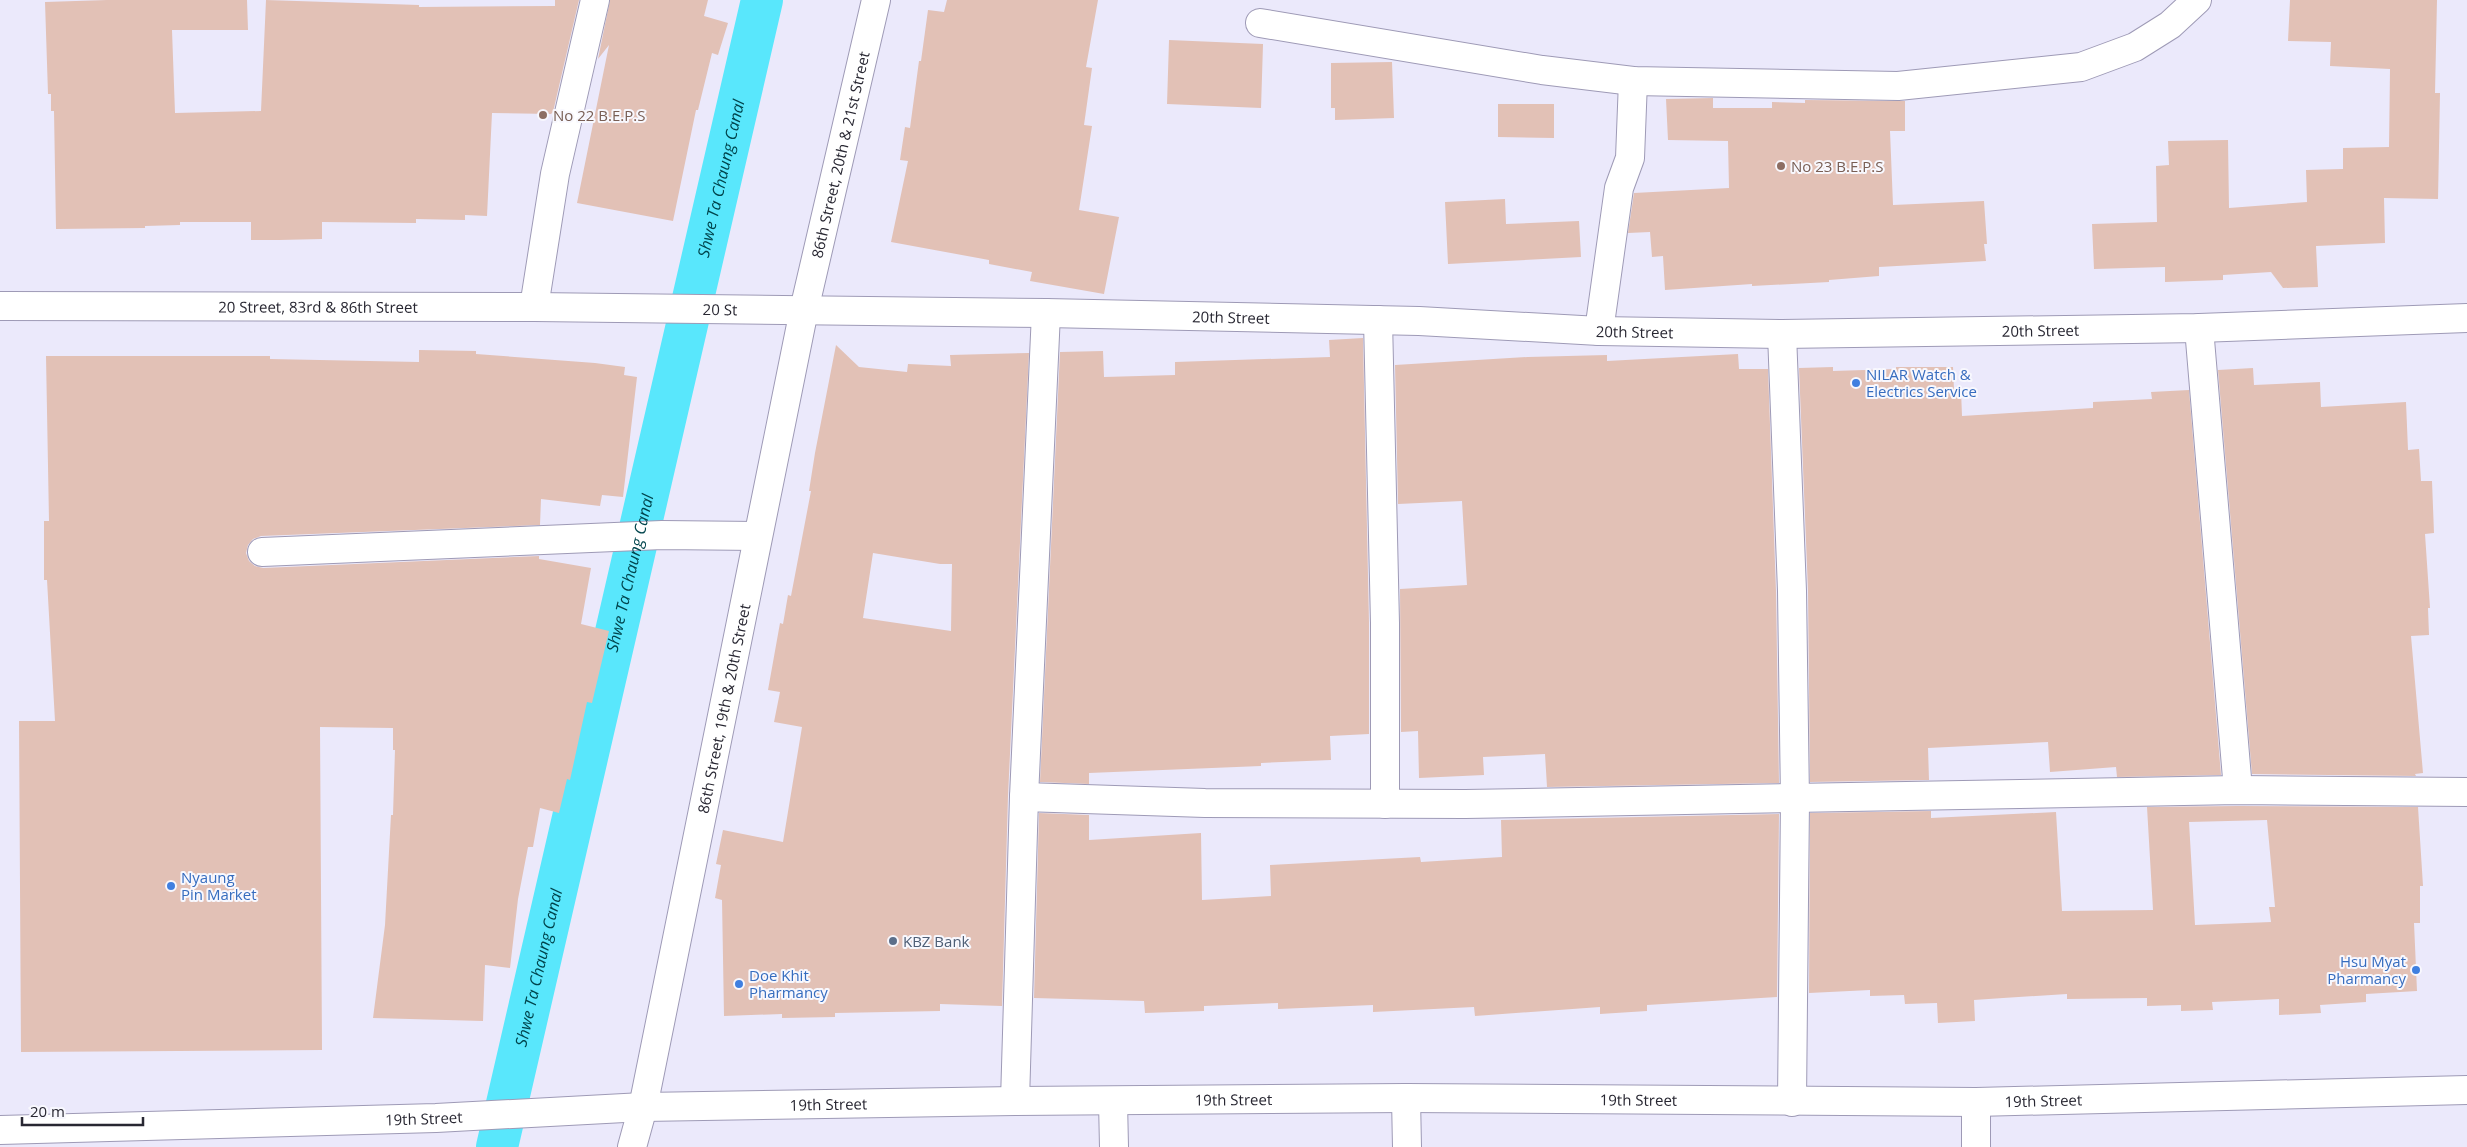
<svg xmlns="http://www.w3.org/2000/svg" width="2467" height="1147" viewBox="0 0 2467 1147" font-family="'Open Sans',sans-serif">
  <style>
    .lines { fill: none; stroke-linecap: round; stroke-linejoin: round }
    .canal { stroke: #59e7fc; stroke-width: 42 }
    .building { fill: #e2c1b6; fill-rule: evenodd }
    .minor-casing { stroke: #9e9ab6; stroke-width: 30 }
    .minor { stroke: #fff; stroke-width: 28 }
    .education-dot { fill: #8d6e63; stroke: #f8f8fe; stroke-width: 2 }
    .shop-dot { fill: #3f7fe0; stroke: #f8f8fe; stroke-width: 2 }
    .service-dot { fill: #5c6f8a; stroke: #f8f8fe; stroke-width: 2 }
    .labels { text-anchor: middle; dominant-baseline: central; stroke-width: 4; stroke-linejoin: round; paint-order: stroke }
    .education-label { font-size: 15px; fill: #785e54; stroke: #f8f8fe; text-anchor: start }
    .street-label { font-size: 15px; fill: #282732; stroke: #f8f8fe }
    .shop-label { font-size: 15px; fill: #366cbe; stroke: #f8f8fe; text-anchor: start }
    .service-label { font-size: 15px; fill: #4e5e75; stroke: #f8f8fe; text-anchor: start }
    .water-label { font-size: 16px; font-style: italic; fill: #00444c; stroke: #f8f8fe }
  </style>
  <rect width="100%" height="100%" fill="#ebe9fb"/>
  <g class="lines">
    <path class="canal" id="s1" d="M 497,1147 L 762,0"/>
  </g>
  <g class="building">
    <polygon points="107,0 247,0 248,30 172,30 175,113 261,111 266,0 419,5 419,7 555,6 555,0 579,0 553,112 551,114 492,113 487,216 465,215 465,220 416,219 416,223 322,222 322,239 279,240 251,240 251,222 180,222 180,225 145,226 145,228 56,229 54,111 51,111 51,94 48,94 45,2"/>
    <polygon points="610,0 708,0 704,16 728,23 718,55 712,53 698,110 696,110 673,221 577,203 609,45 598,59"/>
    <polygon points="947,0 1098,0 1086,67 1092,68 1084,125 1092,126 1079,210 1119,217 1104,294 1030,281 1032,272 989,264 989,260 891,242 908,161 900,160 905,127 910,128 919,61 921,61 928,10 944,12"/>
    <polygon points="2290,0 2437,0 2435,93 2440,93 2438,199 2384,198 2385,243 2316,246 2318,287 2283,288 2271,272 2223,275 2223,280 2165,282 2165,267 2094,269 2092,224 2157,222 2156,166 2169,165 2168,141 2228,140 2229,208 2307,202 2306,170 2343,169 2343,148 2389,147 2390,69 2330,66 2331,42 2288,41"/>
    <polygon points="1169,40 1263,44 1261,108 1167,104"/>
    <polygon points="1392,62 1394,118 1335,120 1335,108 1331,108 1331,63"/>
    <polygon points="1713,98 1713,108 1772,108 1772,102 1805,103 1805,100 1905,101 1905,131 1890,131 1893,205 1984,201 1987,244 1984,244 1986,261 1879,267 1879,276 1829,280 1829,282 1752,286 1752,284 1665,290 1663,256 1652,257 1650,232 1628,233 1634,193 1729,188 1728,141 1668,140 1666,99"/>
    <polygon points="1498,104 1554,104 1554,138 1498,137"/>
    <polygon points="1505,199 1506,224 1579,221 1581,257 1448,264 1445,202"/>
    <polygon points="1363,338 1369,623 1369,734 1330,736 1331,760 1261,763 1261,766 1089,773 1089,784 1040,782 1060,352 1103,351 1104,377 1175,375 1175,362 1330,357 1329,340"/>
    <path d="M 836,345 L 859,367 L 907,372 L 908,364 L 951,366 L 950,355 L 1029,353 L 1008,796 L 1002,1006 L 940,1004 L 940,1011 L 835,1013 L 835,1017 L 782,1018 L 782,1014 L 724,1016 L 722,900 L 715,898 L 721,865 L 716,864 L 723,830 L 783,842 L 802,727 L 774,722 L 780,692 L 768,690 L 780,623 L 783,624 L 788,595 L 791,596 L 811,491 L 809,491 L 815,453 ZM 873,553 L 940,564 L 952,564 L 951,631 L 863,618 Z"/>
    <polygon points="419,350 476,351 476,354 595,363 625,367 624,375 637,377 623,497 602,495 600,506 541,499 540,525 261,536 253,539 248,545 246,553 249,561 255,566 263,568 539,556 539,559 591,568 581,624 609,631 592,703 587,702 570,780 567,779 559,813 540,808 533,847 528,847 518,899 510,968 485,965 483,1021 373,1018 385,925 391,815 393,815 395,750 393,750 393,728 320,727 322,1050 21,1052 19,721 55,721 47,580 44,580 44,521 49,521 46,356 270,356 270,359 419,362"/>
    <polygon points="1738,354 1739,369 1768,369 1776,591 1779,783 1547,787 1545,754 1483,757 1484,775 1419,778 1418,731 1401,732 1400,589 1467,585 1462,501 1398,504 1395,365 1528,357 1607,355 1607,361"/>
    <polygon points="1833,367 1833,371 1896,369 1896,367 1953,367 1954,390 1961,390 1962,416 2093,408 2093,402 2152,399 2151,392 2189,390 2221,775 2117,777 2116,767 2050,772 2048,742 1928,748 1929,780 1810,782 1808,591 1799,368"/>
    <polygon points="2253,368 2254,385 2320,382 2321,407 2406,402 2408,450 2419,449 2421,481 2432,481 2434,533 2425,534 2430,608 2428,608 2429,635 2411,636 2423,773 2415,774 2416,776 2252,774 2218,370"/>
    <path d="M 2238,806 L 2418,807 L 2423,886 L 2420,886 L 2420,923 L 2414,923 L 2417,991 L 2366,994 L 2366,1002 L 2320,1005 L 2321,1013 L 2279,1015 L 2279,999 L 2212,1002 L 2213,1010 L 2181,1011 L 2181,1005 L 2147,1006 L 2147,998 L 2067,999 L 2067,994 L 2003,998 L 1974,1000 L 1975,1021 L 1938,1023 L 1937,1003 L 1905,1004 L 1904,995 L 1870,996 L 1870,990 L 1809,993 L 1810,813 L 1931,811 L 1931,818 L 2056,812 L 2062,911 L 2153,910 L 2147,807 ZM 2267,820 L 2275,907 L 2269,907 L 2271,922 L 2195,925 L 2189,822 Z"/>
    <polygon points="1039,813 1089,815 1089,840 1201,833 1202,900 1271,896 1270,865 1420,857 1421,862 1502,857 1501,820 1779,814 1777,997 1647,1005 1647,1011 1600,1014 1600,1007 1475,1016 1474,1007 1373,1012 1373,1005 1278,1009 1278,1003 1204,1006 1204,1011 1145,1013 1144,1001 1034,998"/>
  </g>
  <g class="lines">
    <defs>
      <g id="minor">
        <polyline points="1260,23 1542,70 1633,81 1898,86 2081,67 2135,47 2170,25 2197,0"/>
        <path id="s2" d="M 0,306 L 534,307 L 1046,313 L 1419,321 L 1599,331 L 1782,334 L 2199,328 L 2467,318"/>
        <polyline points="534,307 555,174 595,0"/>
        <polyline points="1378,320 1385,623 1385,804"/>
        <polyline points="2199,328 2238,790"/>
        <polyline points="1599,331 1619,188 1630,158 1633,81"/>
        <polyline points="1782,334 1792,591 1795,800 1792,1102"/>
        <polyline points="262,552 662,535 757,536"/>
        <polyline points="1024,797 1205,803 1465,804 2238,790 2467,792"/>
        <polyline points="1406,1098 1407,1147"/>
        <polyline points="1015,1101 1024,797 1046,313"/>
        <polyline points="1113,1101 1114,1147"/>
        <path id="s3" d="M 0,1130 L 436,1118 L 643,1107 L 1015,1101 L 1406,1098 L 1976,1102 L 2467,1090"/>
        <path id="s4" d="M 632,1147 L 643,1107 L 804,310 L 876,0"/>
        <polyline points="1976,1147 1976,1102"/>
      </g>
    </defs>
    <use href="#minor" class="minor-casing"/>
    <use href="#minor" class="minor"/>
  </g>
  <g class="education-dot">
    <circle cx="543" cy="115" r="5"/>
    <circle cx="1781" cy="166" r="5"/>
  </g>
  <g class="shop-dot">
    <circle cx="1856" cy="383" r="5"/>
    <circle cx="171" cy="886" r="5"/>
    <circle cx="2416" cy="970" r="5"/>
    <circle cx="739" cy="984" r="5"/>
  </g>
  <circle class="service-dot" cx="893" cy="941" r="5"/>
  <g class="labels">
    <g class="education-label">
      <text x="553" y="115">No 22 B.E.P.S</text>
      <text x="1791" y="166">No 23 B.E.P.S</text>
    </g>
    <g class="street-label">
      <text stroke="none"><textPath href="#s4" startOffset="1014">86th Street, 20th &amp; 21st Street</textPath></text>
      <text stroke="none"><textPath href="#s2" startOffset="318">20 Street, 83rd &amp; 86th Street</textPath></text>
      <text stroke="none"><textPath href="#s2" startOffset="720">20 St</textPath></text>
      <text stroke="none"><textPath href="#s2" startOffset="1231">20th Street</textPath></text>
      <text stroke="none"><textPath href="#s2" startOffset="2041">20th Street</textPath></text>
      <text stroke="none"><textPath href="#s2" startOffset="1635">20th Street</textPath></text>
      <text stroke="none"><textPath href="#s4" startOffset="448">86th Street, 19th &amp; 20th Street</textPath></text>
      <text stroke="none"><textPath href="#s3" startOffset="1234">19th Street</textPath></text>
      <text stroke="none"><textPath href="#s3" startOffset="1639">19th Street</textPath></text>
      <text stroke="none"><textPath href="#s3" startOffset="2044">19th Street</textPath></text>
      <text stroke="none"><textPath href="#s3" startOffset="829">19th Street</textPath></text>
      <text stroke="none"><textPath href="#s3" startOffset="424">19th Street</textPath></text>
    </g>
    <g class="shop-label">
      <text x="1866" y="374">NILAR Watch &amp;<tspan x="1866" dy="17">Electrics Service</tspan></text>
      <text x="181" y="877">Nyaung<tspan x="181" dy="17">Pin Market</tspan></text>
      <text x="2406" y="961" text-anchor="end">Hsu Myat<tspan x="2406" dy="17">Pharmancy</tspan></text>
      <text x="749" y="975">Doe Khit<tspan x="749" dy="17">Pharmancy</tspan></text>
    </g>
    <g class="service-label">
      <text x="903" y="941">KBZ Bank</text>
    </g>
    <g class="water-label">
      <text stroke="none"><textPath href="#s1" startOffset="994">Shwe Ta Chaung Canal</textPath></text>
      <text stroke="none"><textPath href="#s1" startOffset="589">Shwe Ta Chaung Canal</textPath></text>
      <text stroke="none"><textPath href="#s1" startOffset="184">Shwe Ta Chaung Canal</textPath></text>
    </g>
  </g>
  <path d="M22 1117v8h121v-8" fill="none" stroke="#282732" stroke-width="2.5"/>
  <text x="30" y="1117" font-size="15" fill="#282732" stroke="#f8f8fe" stroke-width="4" paint-order="stroke">20 m</text>
</svg>
